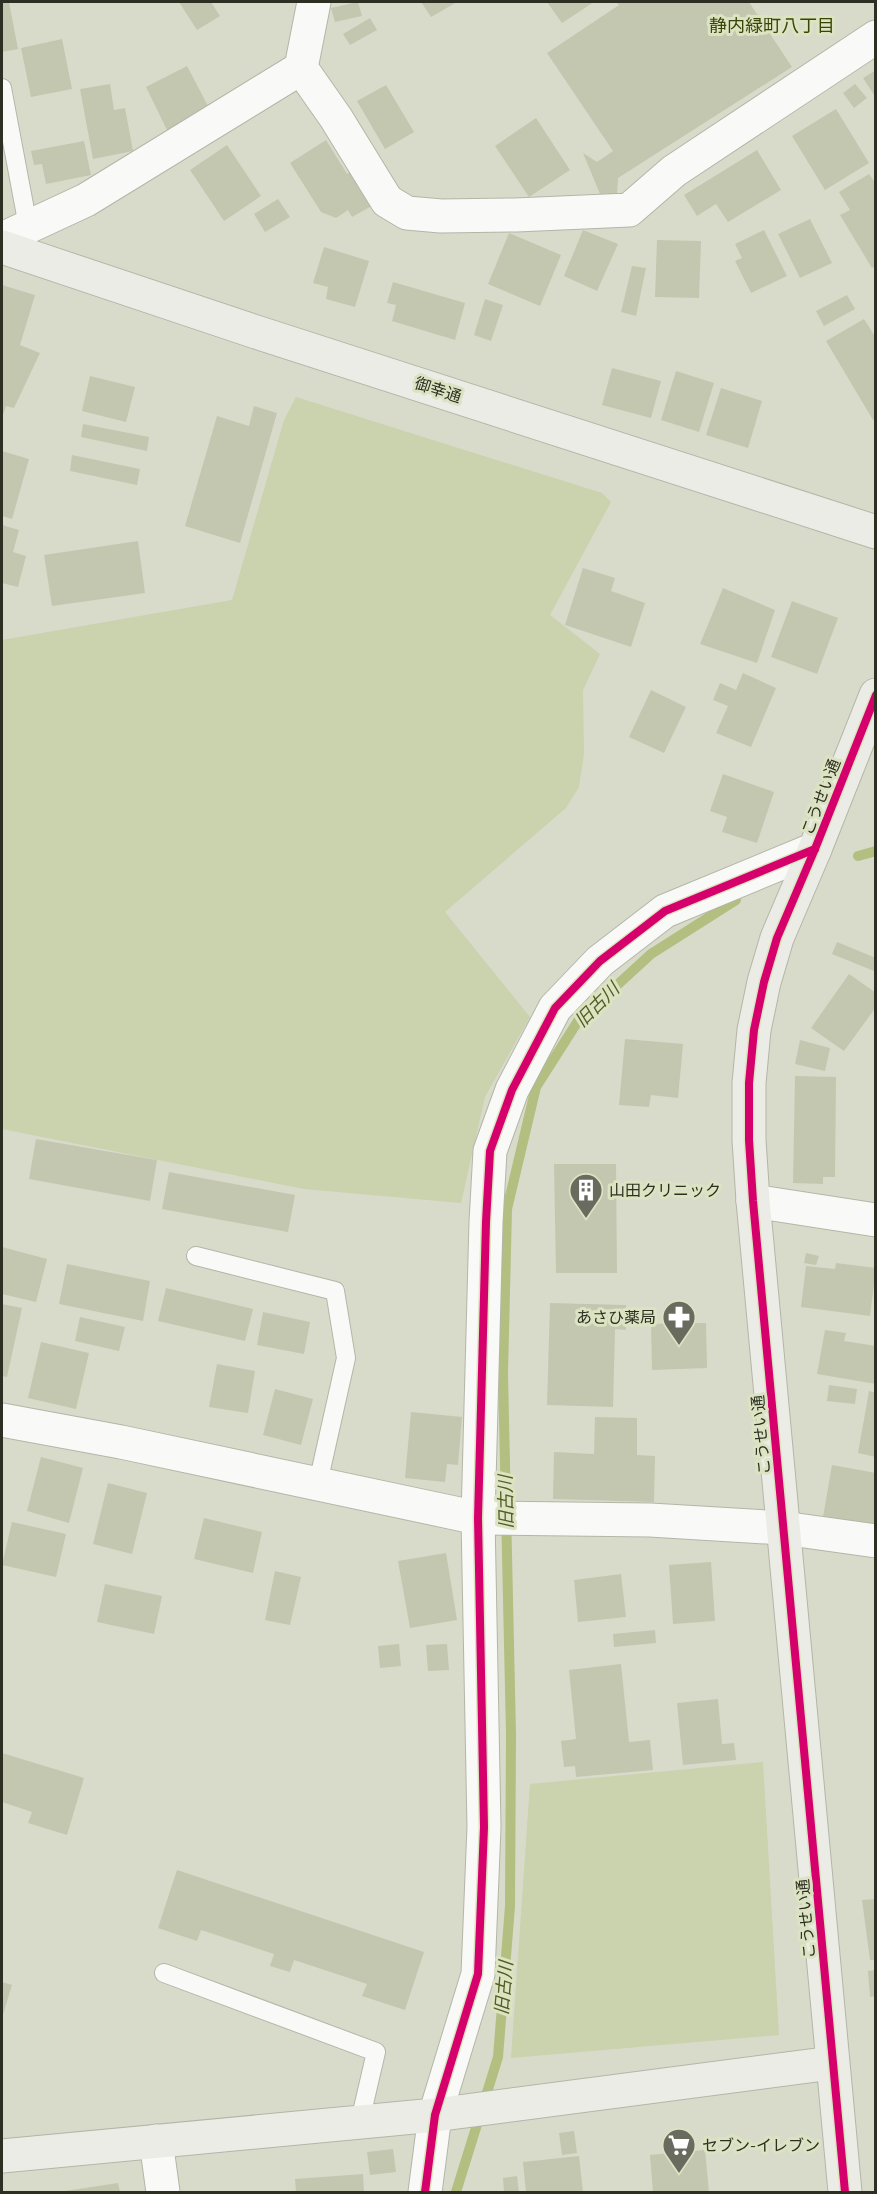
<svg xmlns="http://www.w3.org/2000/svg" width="877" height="2194" viewBox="0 0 877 2194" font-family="Montserrat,'Noto Sans JP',sans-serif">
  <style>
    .green { fill: #cad2ae }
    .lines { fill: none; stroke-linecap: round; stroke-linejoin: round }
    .stream { stroke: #b3be81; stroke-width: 10 }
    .building { fill: #c3c7b0 }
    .lane-casing { stroke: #b3b6a7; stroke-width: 20 }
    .street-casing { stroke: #b3b6a7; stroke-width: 35 }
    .secondary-casing { stroke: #b3b6a7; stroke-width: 35 }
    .lane { stroke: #f9faf7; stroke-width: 18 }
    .street { stroke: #f9faf7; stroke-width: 33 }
    .secondary { stroke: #ecece7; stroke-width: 33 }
    .cycleway-casing { stroke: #dce3c2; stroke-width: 11 }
    .cycleway { stroke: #d6006c; stroke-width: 8 }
    .labels { text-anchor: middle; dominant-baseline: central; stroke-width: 6; stroke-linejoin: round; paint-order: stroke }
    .street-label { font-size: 16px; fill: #2c2f22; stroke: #dce3c2 }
    .poi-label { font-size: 16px; fill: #2c2f22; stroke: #dce3c2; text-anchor: start }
    .neighbourhood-label { font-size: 18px; fill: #3b4407; stroke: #dce3c2 }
    .water-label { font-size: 18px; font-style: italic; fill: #535c23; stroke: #dce3c2 }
  </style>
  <rect width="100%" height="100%" fill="#d8dbca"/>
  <g class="green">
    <polygon points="296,397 602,493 611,502 550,615 600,654 583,690 584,754 579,787 566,808 445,912 530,1017 485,1097 461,1203 304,1189 2,1129 2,640 232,600 284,420"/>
    <polygon points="763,1762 779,2035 511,2058 530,1784"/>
  </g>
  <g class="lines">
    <g class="stream">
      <polyline points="858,856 876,851"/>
      <polyline points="456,2192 498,2057 510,1906 511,1734 503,1374 507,1209 536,1087 578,1021 651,954 736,900"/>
    </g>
  </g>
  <g class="building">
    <polygon points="2,2 9,2 18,49 2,52"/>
    <polygon points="179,2 211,2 220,16 197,30"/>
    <polygon points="358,2 362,16 335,22 331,8"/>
    <polygon points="421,2 457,2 431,17"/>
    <polygon points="547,2 594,2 562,23"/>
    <polygon points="616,2 631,3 633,2 749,2 792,67 618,178 617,195 600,194 583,153 597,162 613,151 547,53 619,5"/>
    <polygon points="370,18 377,30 350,45 343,34"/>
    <polygon points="62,39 72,89 31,97 21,48"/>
    <polygon points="187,66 210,110 168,132 146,87"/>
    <polygon points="876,70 876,98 863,78"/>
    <polygon points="110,84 114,110 125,108 133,151 93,159 80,89"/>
    <polygon points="855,84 867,98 854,108 843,93"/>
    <polygon points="386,85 414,132 385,149 357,101"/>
    <polygon points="836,109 869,163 825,190 792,136"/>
    <polygon points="536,118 570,170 529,197 495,146"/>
    <polygon points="326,140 347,174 355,168 377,203 352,217 348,210 336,218 321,212 290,163"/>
    <polygon points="84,141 91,175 46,184 42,164 34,165 31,151"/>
    <polygon points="227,145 261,196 224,221 190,170"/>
    <polygon points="757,150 781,190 728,222 716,204 697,216 684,195"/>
    <polygon points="869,174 876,184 876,266 872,268 840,215 850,210 839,192"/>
    <polygon points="278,199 290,217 265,232 254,214"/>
    <polygon points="810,219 832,263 800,278 778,234"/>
    <polygon points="583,230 618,244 597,291 564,276"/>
    <polygon points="764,230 787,276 751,293 735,261 742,258 735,244"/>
    <polygon points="509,233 561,255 540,306 488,284"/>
    <polygon points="657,240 701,241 699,298 655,297"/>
    <polygon points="324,247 369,261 355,307 326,299 328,287 313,283"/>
    <polygon points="632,266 646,268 636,316 621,312"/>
    <polygon points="393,282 465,303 455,340 392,321 396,305 387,303"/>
    <polygon points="2,285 35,295 20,345 40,353 14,408 6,406 2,418"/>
    <polygon points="847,295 855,309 824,326 816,311"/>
    <polygon points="485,299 503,305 491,341 474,335"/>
    <polygon points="864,319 876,338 876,418 873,420 826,341"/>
    <polygon points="612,368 661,381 651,418 602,405"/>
    <polygon points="676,371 714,383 699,432 661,420"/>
    <polygon points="90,376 135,387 126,422 82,411"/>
    <polygon points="721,388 762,401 748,448 706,435"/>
    <polygon points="254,406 277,413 240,543 185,526 217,416 249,426"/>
    <polygon points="83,424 149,437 147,451 81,437"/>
    <polygon points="2,451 29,459 12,519 2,516"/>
    <polygon points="72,455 140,469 137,485 70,471"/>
    <polygon points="2,525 19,530 13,552 26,556 18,587 2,583"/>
    <polygon points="138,541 145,593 52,606 44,555"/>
    <polygon points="583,568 615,578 611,591 645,603 631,647 565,625"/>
    <polygon points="723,588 775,610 757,663 700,644"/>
    <polygon points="792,601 838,618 817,674 771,657"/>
    <polygon points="743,673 776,688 751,747 716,733 728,706 713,700 720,683 736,690"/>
    <polygon points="651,690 686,707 664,753 629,737"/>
    <polygon points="723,774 774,792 757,843 722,832 727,817 710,811"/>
    <polygon points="837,942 876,958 874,971 832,954"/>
    <polygon points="849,974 876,993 876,1007 844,1051 811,1028"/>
    <polygon points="625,1039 683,1044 678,1098 651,1095 649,1107 619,1105"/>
    <polygon points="800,1040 830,1048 825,1071 795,1064"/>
    <polygon points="795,1076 836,1077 835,1177 823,1177 823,1184 793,1183"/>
    <polygon points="36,1139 157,1160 150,1201 29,1179"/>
    <polygon points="554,1164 616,1164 617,1273 556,1273"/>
    <polygon points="169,1172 295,1195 288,1232 162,1209"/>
    <polygon points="2,1247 47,1259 36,1302 2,1294"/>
    <polygon points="806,1253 819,1256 816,1265 804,1263"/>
    <polygon points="836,1263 876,1268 870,1316 801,1307 806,1266 835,1269"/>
    <polygon points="67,1264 150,1281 143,1321 59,1304"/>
    <polygon points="166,1288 253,1309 245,1341 158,1321"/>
    <polygon points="550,1303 626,1305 626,1330 615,1329 613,1407 547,1405"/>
    <polygon points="2,1304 22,1308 7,1377 2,1376"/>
    <polygon points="263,1312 310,1322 304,1354 257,1345"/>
    <polygon points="80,1317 125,1327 119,1351 75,1341"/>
    <polygon points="706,1323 707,1368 652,1370 651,1324"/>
    <polygon points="825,1330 846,1333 844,1341 876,1346 876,1384 817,1374"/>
    <polygon points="41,1342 89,1353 76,1409 28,1398"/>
    <polygon points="217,1364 255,1371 248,1413 209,1407"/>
    <polygon points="829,1385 857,1389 855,1404 827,1401"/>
    <polygon points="275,1389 313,1399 301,1445 263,1435"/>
    <polygon points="869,1391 876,1393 876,1457 858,1453"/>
    <polygon points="411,1412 462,1417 458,1465 447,1464 445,1482 405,1478"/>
    <polygon points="595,1417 637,1418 637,1455 655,1456 654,1502 553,1499 554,1452 594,1454"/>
    <polygon points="41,1457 83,1468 69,1523 27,1511"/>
    <polygon points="832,1465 876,1473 876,1526 823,1517"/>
    <polygon points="108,1483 147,1493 132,1554 93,1544"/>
    <polygon points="204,1518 262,1532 253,1573 194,1559"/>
    <polygon points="12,1522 66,1534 56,1577 2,1565"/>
    <polygon points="446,1553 457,1620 410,1628 398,1561"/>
    <polygon points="711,1562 715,1621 673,1624 669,1565"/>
    <polygon points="275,1571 301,1577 290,1625 265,1620"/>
    <polygon points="621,1574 626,1617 578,1622 574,1580"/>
    <polygon points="105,1584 162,1596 154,1634 97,1622"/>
    <polygon points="655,1630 656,1643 614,1647 613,1634"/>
    <polygon points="399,1644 401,1666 380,1668 378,1646"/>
    <polygon points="447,1644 449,1670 428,1671 426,1645"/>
    <polygon points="621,1664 629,1742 650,1740 653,1770 576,1777 575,1766 564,1767 561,1741 576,1739 569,1670"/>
    <polygon points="718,1699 722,1744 734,1743 736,1760 683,1765 677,1703"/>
    <polygon points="2,1753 84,1778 67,1835 28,1823 32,1812 2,1802"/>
    <polygon points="177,1870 424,1952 405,2010 362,1996 367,1984 294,1960 290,1972 270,1966 274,1954 201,1930 197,1941 158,1928"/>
    <polygon points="876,1899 876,1960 870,1960 862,1900"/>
    <polygon points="876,1970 876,1996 870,1997 868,1971"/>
    <polygon points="2,1982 12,1985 2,2018"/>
    <polygon points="574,2131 577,2153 562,2155 559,2133"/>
    <polygon points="393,2149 396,2172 370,2175 367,2152"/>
    <polygon points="705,2150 709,2192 653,2192 650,2155"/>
    <polygon points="579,2156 583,2192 526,2192 523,2162"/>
    <polygon points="363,2174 364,2192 296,2192 295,2179"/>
    <polygon points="517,2176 519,2192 504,2192 503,2178"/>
    <polygon points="118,2183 120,2192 65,2192 65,2191"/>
  </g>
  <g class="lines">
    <defs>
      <g id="lane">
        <polyline points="2,88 28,226"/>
        <polyline points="196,1256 335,1291 346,1358 318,1483"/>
        <polyline points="164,1973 376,2052 360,2121"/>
      </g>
      <g id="street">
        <polyline points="314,2 301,68 336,118 387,201 407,213 441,216 516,215 629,210 674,171 876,37"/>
        <polyline points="2,239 86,200 301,68"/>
        <polyline points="753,1201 876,1220"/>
        <polyline points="2,1420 121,1442 478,1518 650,1520 783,1528 876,1541"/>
        <polyline points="156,2141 163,2192"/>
        <polyline points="425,2192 435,2115 478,1974 484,1827 478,1518 486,1222 490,1151 512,1090 555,1008 600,961 665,911 815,849"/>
      </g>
      <g id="secondary">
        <polyline points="2,247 256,332 876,532"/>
        <polyline points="2,2156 435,2115 832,2063"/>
        <polyline points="845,2192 753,1201 749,1140 749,1083 754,1030 764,982 777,938 815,849 876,695"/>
      </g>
    </defs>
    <use href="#lane" class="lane-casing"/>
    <use href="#street" class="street-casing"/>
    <use href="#secondary" class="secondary-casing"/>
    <use href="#lane" class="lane"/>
    <use href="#street" class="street"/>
    <use href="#secondary" class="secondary"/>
    <defs>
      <g id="cycleway">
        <polyline points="425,2192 435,2115 478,1974 484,1827 478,1518 486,1222 490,1151 512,1090 555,1008 600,961 665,911 815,849"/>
        <polyline points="845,2192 753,1201 749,1140 749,1083 754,1030 764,982 777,938 815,849 876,695"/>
      </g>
    </defs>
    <use href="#cycleway" class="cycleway-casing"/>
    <use href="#cycleway" class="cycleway"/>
  </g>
  <defs>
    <symbol id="building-pin" viewBox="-11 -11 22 30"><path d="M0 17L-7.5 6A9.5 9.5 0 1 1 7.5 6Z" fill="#686b5d" stroke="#dce3c2"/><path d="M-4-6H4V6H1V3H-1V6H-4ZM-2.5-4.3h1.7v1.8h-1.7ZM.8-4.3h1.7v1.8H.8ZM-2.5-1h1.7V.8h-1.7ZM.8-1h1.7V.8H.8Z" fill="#fff"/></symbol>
    <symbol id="pharmacy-pin" viewBox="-11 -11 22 30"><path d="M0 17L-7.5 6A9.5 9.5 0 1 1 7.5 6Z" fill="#686b5d" stroke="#dce3c2"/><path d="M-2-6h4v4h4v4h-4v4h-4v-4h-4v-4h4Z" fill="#fff"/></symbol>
    <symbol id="supermarket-pin" viewBox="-11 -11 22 30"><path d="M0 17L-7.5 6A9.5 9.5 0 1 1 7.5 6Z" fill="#686b5d" stroke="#dce3c2"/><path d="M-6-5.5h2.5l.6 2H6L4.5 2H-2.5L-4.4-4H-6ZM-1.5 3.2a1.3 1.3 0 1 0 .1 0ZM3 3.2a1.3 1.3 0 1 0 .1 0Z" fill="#fff"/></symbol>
  </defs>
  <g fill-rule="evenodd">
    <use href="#building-pin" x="567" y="1171" width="38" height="52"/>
    <use href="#pharmacy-pin" x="660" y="1298" width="38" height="52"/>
    <use href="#supermarket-pin" x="660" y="2126" width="38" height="52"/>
  </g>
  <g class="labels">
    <g class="street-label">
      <text transform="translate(438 390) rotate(18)">御幸通</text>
      <text transform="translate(821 797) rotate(-69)">こうせい通</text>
      <text transform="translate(761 1435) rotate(-95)">こうせい通</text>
      <text transform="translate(806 1919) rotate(-95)">こうせい通</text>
    </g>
    <g class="poi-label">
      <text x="609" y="1190">山田クリニック</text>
      <text x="656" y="1317" text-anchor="end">あさひ薬局</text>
      <text x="702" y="2145">セブン-イレブン</text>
    </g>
    <g class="neighbourhood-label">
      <text x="772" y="26">静内緑町八丁目</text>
    </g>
    <g class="water-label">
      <text transform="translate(597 1005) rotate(-45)">旧古川</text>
      <text transform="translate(506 1502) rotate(-91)">旧古川</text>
      <text transform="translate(504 1988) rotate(-85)">旧古川</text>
    </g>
  </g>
  <rect width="877" height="2194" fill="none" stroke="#2c2f22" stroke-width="6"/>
</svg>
